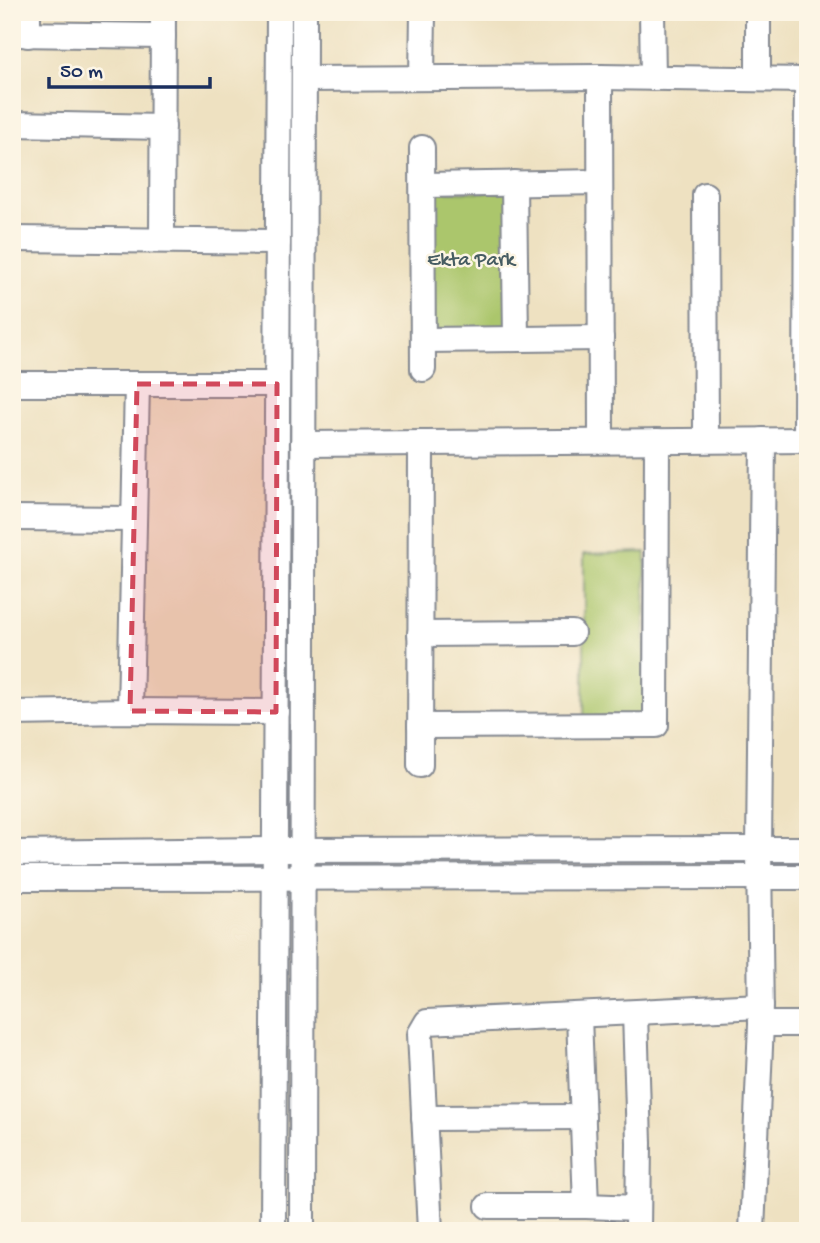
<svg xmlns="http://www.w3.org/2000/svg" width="820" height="1243" viewBox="0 0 820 1243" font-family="'Gochi Hand',sans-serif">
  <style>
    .green { fill: #abc66c; stroke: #637a65; stroke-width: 2 }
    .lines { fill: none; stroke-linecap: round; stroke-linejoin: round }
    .minor-casing { stroke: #848890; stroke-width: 28 }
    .minor { stroke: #fff; stroke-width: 24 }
    .marked { fill: #d1495b; fill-opacity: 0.2; stroke: #d1495b; stroke-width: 5; stroke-dasharray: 14 9; stroke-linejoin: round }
    .labels { text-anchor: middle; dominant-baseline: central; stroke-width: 5; stroke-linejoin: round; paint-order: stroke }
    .park-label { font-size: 21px; fill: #465c62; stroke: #fcf5e5 }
  </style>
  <rect width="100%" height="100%" fill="#fcf5e5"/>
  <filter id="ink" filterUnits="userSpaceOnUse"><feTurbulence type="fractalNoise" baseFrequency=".0143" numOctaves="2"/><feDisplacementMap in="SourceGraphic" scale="14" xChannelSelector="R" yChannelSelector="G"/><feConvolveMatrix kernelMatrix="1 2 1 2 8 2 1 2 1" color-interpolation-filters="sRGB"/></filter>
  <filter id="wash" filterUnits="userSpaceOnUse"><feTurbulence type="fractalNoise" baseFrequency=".00686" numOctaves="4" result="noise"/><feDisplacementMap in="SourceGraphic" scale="28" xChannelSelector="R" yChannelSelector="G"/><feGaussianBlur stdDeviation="1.57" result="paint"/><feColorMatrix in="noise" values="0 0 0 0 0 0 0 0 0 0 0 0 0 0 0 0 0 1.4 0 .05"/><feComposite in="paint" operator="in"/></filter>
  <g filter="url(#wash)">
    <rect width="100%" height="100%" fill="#eee1c1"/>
    <g class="green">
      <polygon points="431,191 510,192 512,330 432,330"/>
      <polygon points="646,552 644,717 584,717 584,554"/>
    </g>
  </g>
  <g filter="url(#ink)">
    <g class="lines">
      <defs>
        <g id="minor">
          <polyline points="652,12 653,78"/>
          <polyline points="12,34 163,36"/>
          <polyline points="28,35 28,12"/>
          <polyline points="600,77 601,441"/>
          <polyline points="422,78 423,12"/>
          <polyline points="304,79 600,77 808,80"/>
          <polyline points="758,79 758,12"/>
          <polyline points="12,124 163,127"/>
          <polyline points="422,148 423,369"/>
          <polyline points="514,183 516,339"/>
          <polyline points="423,185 600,182"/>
          <polyline points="705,195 706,440"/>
          <polyline points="12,239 278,242"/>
          <polyline points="162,240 163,12"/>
          <polyline points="423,340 601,338"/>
          <polyline points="12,384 277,384"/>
          <polyline points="806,440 807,80"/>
          <polyline points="303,444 808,440"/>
          <polyline points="12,518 134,519"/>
          <polyline points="420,634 572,633"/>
          <polyline points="130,711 137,384"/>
          <polyline points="12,713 130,711 276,712"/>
          <polyline points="420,726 656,725 657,441"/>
          <polyline points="420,765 421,443"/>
          <polyline points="12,853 275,850 808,849"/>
          <polyline points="12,878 808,877"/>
          <polyline points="635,1013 639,1143 638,1231"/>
          <polyline points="579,1016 586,1206 638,1208"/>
          <polyline points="761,1024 808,1024"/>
          <polyline points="424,1118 583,1117"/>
          <polyline points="488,1206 586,1206"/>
          <polyline points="273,1231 279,12"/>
          <polyline points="302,1231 304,12"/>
          <polyline points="430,1231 420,1034 427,1022 761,1006"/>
          <polyline points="752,1231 761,1024 759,850 763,440"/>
        </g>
      </defs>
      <use href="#minor" class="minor-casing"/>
      <use href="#minor" class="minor"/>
    </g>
  </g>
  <path class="marked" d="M 137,384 L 277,384 L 276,712 L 130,711 Z"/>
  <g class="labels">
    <g class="park-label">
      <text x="471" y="261">Ekta Park</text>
    </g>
  </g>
  <rect width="820" height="1243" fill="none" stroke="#fcf5e5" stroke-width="42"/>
  <path d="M49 77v10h161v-10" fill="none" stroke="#1b2f5e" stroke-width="3.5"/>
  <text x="60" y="77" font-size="21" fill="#1b2f5e" stroke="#fcf5e5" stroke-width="5" paint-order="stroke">50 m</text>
</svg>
